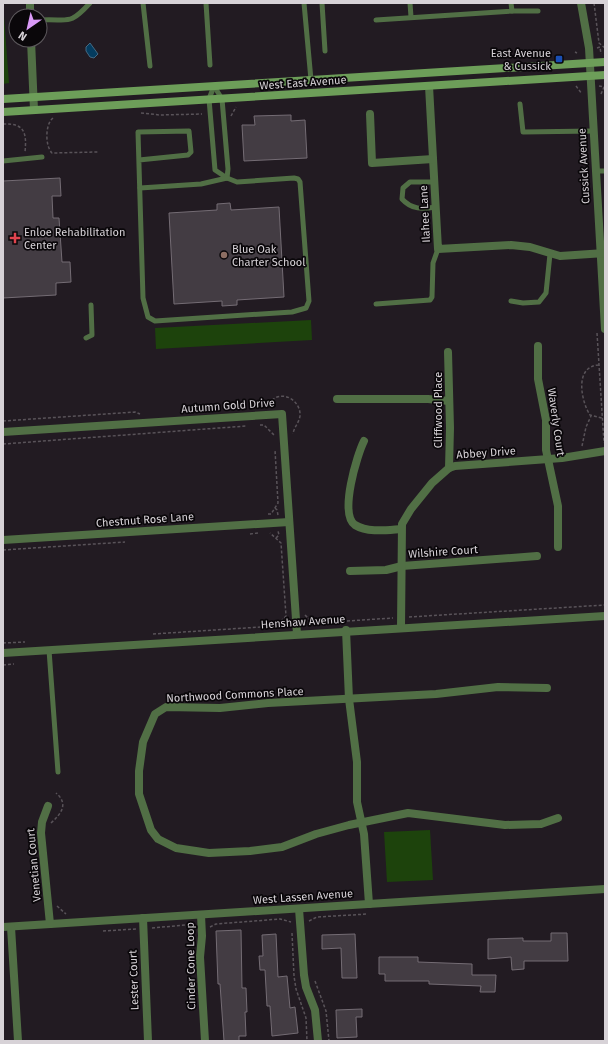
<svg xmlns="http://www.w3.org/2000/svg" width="608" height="1044" viewBox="0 0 608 1044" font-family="'Fira Sans',sans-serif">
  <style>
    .green { fill: #1d430c }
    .water { fill: #043c5f; stroke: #436983 }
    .building { fill: #433c43; stroke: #746c74 }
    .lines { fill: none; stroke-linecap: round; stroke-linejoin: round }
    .path { stroke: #595359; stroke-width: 1.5; stroke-dasharray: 3 2; stroke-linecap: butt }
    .service { stroke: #516f45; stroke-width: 5 }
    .minor { stroke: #516f45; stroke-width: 8 }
    .secondary { stroke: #6d9e59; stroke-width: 8 }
    .transit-dot { fill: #1a4fb4; stroke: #0a070a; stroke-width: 1.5 }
    .health-dot { fill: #e0444e; stroke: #0a070a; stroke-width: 1.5 }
    .education-dot { fill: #8d6e63; stroke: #0a070a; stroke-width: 1.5 }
    .labels { text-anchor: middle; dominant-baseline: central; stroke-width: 3.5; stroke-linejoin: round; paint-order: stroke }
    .poi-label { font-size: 11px; fill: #d7d2d7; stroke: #0a070a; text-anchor: start }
    .street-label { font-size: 11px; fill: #d7d2d7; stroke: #0a070a }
  </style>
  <rect width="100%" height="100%" fill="#221b22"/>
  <g class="green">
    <polygon points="3,3 9,83 3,84"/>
    <polygon points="311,320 312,340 156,349 155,328"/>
    <polygon points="430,830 433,880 387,882 384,832"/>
  </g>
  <polygon class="water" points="90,43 98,54 94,58 90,57 86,51 86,47"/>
  <g class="building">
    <polygon points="291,115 291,121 305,120 307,158 244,161 242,125 255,125 254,116"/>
    <polygon points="60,178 61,196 52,196 53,218 59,218 62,262 70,262 71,282 56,283 56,295 3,298 3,181"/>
    <polygon points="230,203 231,210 279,207 284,297 237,300 237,305 222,306 222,301 174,304 169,213 217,210 217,204"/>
    <polygon points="241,930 242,988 246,988 247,1012 245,1012 246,1036 239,1036 239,1041 224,1041 220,984 218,984 216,931"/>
    <polygon points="551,933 567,933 568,961 524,961 524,969 512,970 511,957 488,959 488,939 523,938 523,941 551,941"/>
    <polygon points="276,934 278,977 287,976 290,1008 295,1007 298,1033 272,1036 270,1006 267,1006 265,970 260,970 259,956 263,956 262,935"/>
    <polygon points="355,934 357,978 342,978 341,948 322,949 322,935"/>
    <polygon points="379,957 418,957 418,962 472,964 472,975 496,975 495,992 480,992 481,986 429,984 429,981 385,981 385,974 379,974"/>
    <polygon points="362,1009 362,1017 356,1017 357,1037 337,1038 336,1010"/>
  </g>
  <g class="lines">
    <g class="path">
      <polyline points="594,3 599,43 605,48"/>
      <polyline points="597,48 600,47 601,54"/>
      <polyline points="575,52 577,53"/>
      <polyline points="576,86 582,94"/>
      <polyline points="599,86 604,87"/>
      <polyline points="601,94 605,85"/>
      <polyline points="141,113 160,115 202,114"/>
      <polyline points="231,116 236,107"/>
      <path d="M 53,118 C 45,124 45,146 52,153 L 98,152"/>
      <path d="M 3,124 C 24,123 27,132 25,152"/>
      <polyline points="597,333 604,443"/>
      <path d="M 599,365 C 574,366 581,401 590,415 L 602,418"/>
      <path d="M 264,406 C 269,404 272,399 277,397 C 289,393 301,404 300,416 C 299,423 294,427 293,434"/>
      <polyline points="3,421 135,412 140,414"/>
      <polyline points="260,425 264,425 274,435"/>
      <polyline points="3,444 246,426"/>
      <polyline points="582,446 586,427 591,416"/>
      <polyline points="605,459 605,495"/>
      <polyline points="275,508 277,510 278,515"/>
      <polyline points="268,514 271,514 278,503 275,450"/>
      <polyline points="250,534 258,533"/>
      <polyline points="276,538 279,535 278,531"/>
      <polyline points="3,550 125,542"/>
      <polyline points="305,615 313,623 343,621"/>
      <polyline points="409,617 605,605"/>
      <polyline points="347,621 393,618"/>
      <polyline points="153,634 276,626 286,616 281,543 270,533"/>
      <polyline points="3,643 25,642"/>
      <polyline points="3,665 14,664"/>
      <path d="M 51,823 C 61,814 69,804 56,793"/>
      <polyline points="57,906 66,914"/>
      <polyline points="309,921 317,917 368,914"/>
      <polyline points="210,927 216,924 280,919 291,922"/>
      <polyline points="152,928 186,925 193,928"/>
      <polyline points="103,931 136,929"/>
      <polyline points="292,933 294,976 296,989 306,1018 307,1041"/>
      <polyline points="315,981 326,1011 329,1041"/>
    </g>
    <g class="service">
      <polyline points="143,3 150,66"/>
      <polyline points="206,3 210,65"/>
      <polyline points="304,3 311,80"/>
      <polyline points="322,3 325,51"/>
      <polyline points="410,3 411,17"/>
      <polyline points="512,11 538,11"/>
      <path d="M 40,20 C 69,18 68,27 90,3"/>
      <polyline points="376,20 512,11 511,3"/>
      <polyline points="214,86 222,99 228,169 227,178"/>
      <polyline points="520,104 523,132 593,131"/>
      <polyline points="139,160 188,155 191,152 189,131 138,132 143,298 148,317 155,321 292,312 306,308 309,301 300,182 298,179 294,178 237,182 227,178 215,170 209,99 214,86"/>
      <polyline points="3,161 42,157"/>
      <polyline points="595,171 605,171"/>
      <path d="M 434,182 L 410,182 L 403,188 L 402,199 C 412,210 422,209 436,207"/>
      <polyline points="140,188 201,184 227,178"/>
      <polyline points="511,301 523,303 539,302 546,293 550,254"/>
      <polyline points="376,304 430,300 432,297 433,263 438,249"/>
      <polyline points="86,338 92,335 91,305"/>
      <polyline points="49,650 58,772"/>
    </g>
    <g class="minor">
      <polyline points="30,3 30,16"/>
      <polyline points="581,3 589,48 605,329"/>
      <polyline points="31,40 34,110"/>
      <polyline points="429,86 438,249 511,245 530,247 560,256 605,253"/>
      <polyline points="370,114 372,163 433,159"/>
      <polyline points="538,346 538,379 546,420 546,450 558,506 558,547"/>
      <polyline points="448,352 450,428 449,468"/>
      <polyline points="337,399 428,399 449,401"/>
      <polyline points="3,432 282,414 297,634"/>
      <path d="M 364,441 C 357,455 339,514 355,525 C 368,533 387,530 401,529"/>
      <polyline points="3,540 289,522"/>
      <polyline points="350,571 386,570 402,566 537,556"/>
      <polyline points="401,627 402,524 411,509 432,483 449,468 455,466 562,458 605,451"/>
      <polyline points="346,630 349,699 357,762 357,802 364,834 369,904"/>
      <polyline points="3,653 605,616"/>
      <polyline points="547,688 498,687 436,694 268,703 220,708 166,707 155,714 143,742 139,771 139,794 151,830 158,839 176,848 209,853 250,851 282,847 316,834 349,825 408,813 505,825 541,824 558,818"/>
      <polyline points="48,806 42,822 41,833 50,924"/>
      <polyline points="299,909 304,975 306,987 315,1010 318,1041"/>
      <polyline points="201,915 202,936 200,957 205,1041"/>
      <polyline points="143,918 148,1041"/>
      <polyline points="3,927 605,889"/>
      <polyline points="11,927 18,1041"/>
    </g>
    <g class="secondary">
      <polyline points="3,99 605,62"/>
      <polyline points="3,112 605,75"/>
    </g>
  </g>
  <rect class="transit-dot" x="555" y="55" width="8" height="8" rx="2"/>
  <path class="health-dot" d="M13 232h4v4h4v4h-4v4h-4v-4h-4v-4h4z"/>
  <circle class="education-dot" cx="224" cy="255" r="4"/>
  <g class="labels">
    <g class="poi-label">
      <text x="551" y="53" text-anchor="end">East Avenue<tspan x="551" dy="13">&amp; Cussick</tspan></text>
      <text x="24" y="232">Enloe Rehabilitation<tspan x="24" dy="13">Center</tspan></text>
      <text x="232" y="249">Blue Oak<tspan x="232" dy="13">Charter School</tspan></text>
    </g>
    <g class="street-label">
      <text transform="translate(303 83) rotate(-4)">West East Avenue</text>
      <text transform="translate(584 166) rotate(-93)">Cussick Avenue</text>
      <text transform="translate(425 214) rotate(-93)">Ilahee Lane</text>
      <text transform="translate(228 406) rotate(-4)">Autumn Gold Drive</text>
      <text transform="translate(438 410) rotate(-90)">Cliffwood Place</text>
      <text transform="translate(556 422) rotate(82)">Waverly Court</text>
      <text transform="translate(486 453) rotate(-4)">Abbey Drive</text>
      <text transform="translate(145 520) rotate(-4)">Chestnut Rose Lane</text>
      <text transform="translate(443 552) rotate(-4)">Wilshire Court</text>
      <text transform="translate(303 622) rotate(-4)">Henshaw Avenue</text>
      <text transform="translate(235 695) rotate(-3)">Northwood Commons Place</text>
      <text transform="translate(34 865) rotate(-95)">Venetian Court</text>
      <text transform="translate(303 897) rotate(-4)">West Lassen Avenue</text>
      <text transform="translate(191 966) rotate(-91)">Cinder Cone Loop</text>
      <text transform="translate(134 980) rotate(-92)">Lester Court</text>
    </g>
  </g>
  <rect width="608" height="1044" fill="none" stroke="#d7d2d7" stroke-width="8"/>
  <g transform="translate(28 28) rotate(214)"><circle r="19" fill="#0a070a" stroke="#5c585c"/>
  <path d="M0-3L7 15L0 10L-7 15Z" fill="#da9af7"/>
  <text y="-6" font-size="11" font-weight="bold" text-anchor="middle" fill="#d7d2d7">N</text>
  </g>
</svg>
